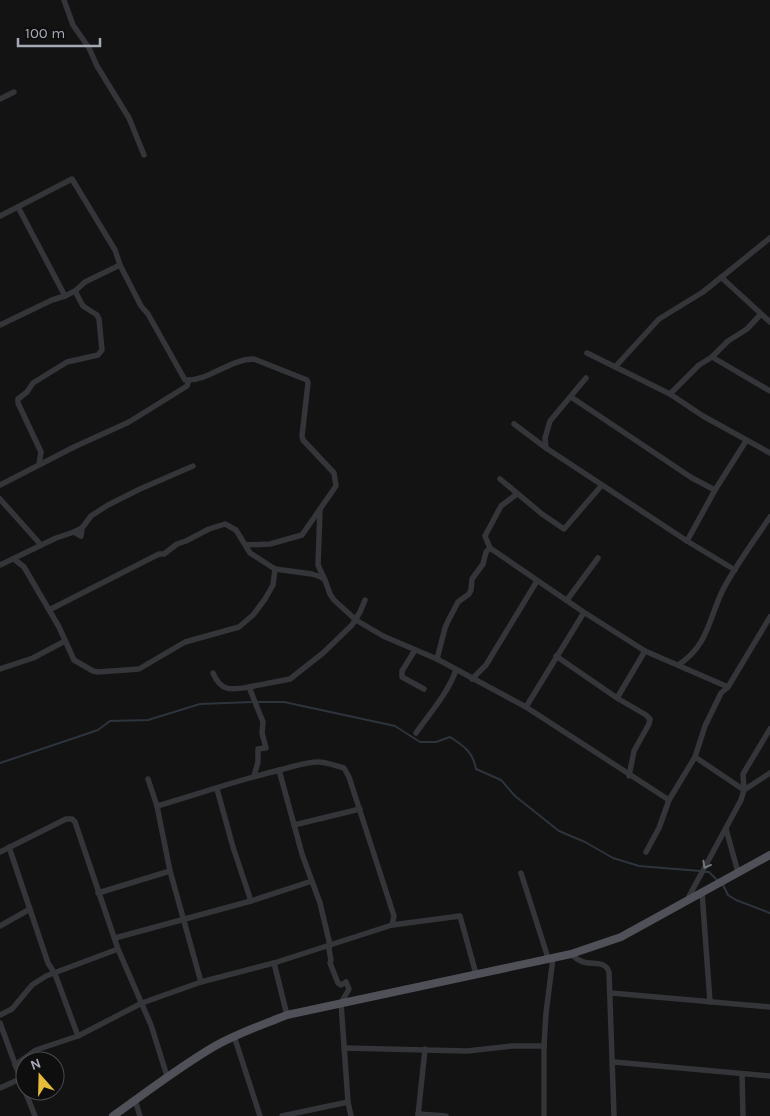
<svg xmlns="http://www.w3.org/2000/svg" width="770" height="1116" viewBox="0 0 770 1116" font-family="Karla,sans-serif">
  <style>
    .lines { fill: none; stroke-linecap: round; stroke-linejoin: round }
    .stream { stroke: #2d343c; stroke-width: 2 }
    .minor { stroke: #343539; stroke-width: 5.5 }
    .major { stroke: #505158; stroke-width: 8 }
    .oneway { stroke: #72757d }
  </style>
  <rect width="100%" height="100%" fill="#131314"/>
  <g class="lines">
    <g class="stream">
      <path d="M 258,702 L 284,702 L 395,726 L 420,742 L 436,742 L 450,737 C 464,746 473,752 476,769 L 501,780 L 515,796 L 559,831 L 585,842 L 613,858 L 639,866 L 700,871"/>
      <polyline points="0,763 98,730 110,721 148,720 200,704 253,702"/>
      <polyline points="705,872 709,872 717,880"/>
      <polyline points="723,885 728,895 736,900 770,913"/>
    </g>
    <g class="minor">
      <polyline points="64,0 73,25 89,48 97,66 129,118 144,155"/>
      <polyline points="0,99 14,92"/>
      <polyline points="18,207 65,296"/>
      <polyline points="0,216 72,179 115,250 120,265 85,282 75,291 65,296 52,300 0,325"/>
      <path d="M 120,265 L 141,306 L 148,314 L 185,380 C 210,381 229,359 254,359 L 307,380 L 308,383 L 302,436 L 303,440 L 334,473 L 336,486 L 302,535 L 270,544 L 246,545"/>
      <polyline points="721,277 770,322"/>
      <polyline points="587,353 670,394 703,416 770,453"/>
      <polyline points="712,357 770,391"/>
      <polyline points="615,367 659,319 703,292 770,238"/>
      <polyline points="586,378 550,421 545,438 546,448 687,541 735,570"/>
      <polyline points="670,394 699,365 712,357 728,341 747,329 761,314"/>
      <polyline points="571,397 692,478 715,490"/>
      <polyline points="514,424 546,448"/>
      <polyline points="39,464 41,452 18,403 18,399 27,392 33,383 67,362 98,355 102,350 99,319 97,315 83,306 75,291"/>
      <polyline points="500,479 542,514 564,529 602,485"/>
      <polyline points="0,485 74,447 129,422 187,386 189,380"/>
      <polyline points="517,494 501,506 485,536 490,548 582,611 583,614 526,707"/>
      <polyline points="0,499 41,545"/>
      <polyline points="320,511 318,565 324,578"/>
      <polyline points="74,532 81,536 82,528"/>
      <polyline points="687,541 715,490 746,441"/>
      <polyline points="14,559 24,567 59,627 74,660 93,671 98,672 139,669 185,642 239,627 253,615 265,599 273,585 275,569 250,553 236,530 225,524 209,529 186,541 177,544 164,554 159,554 49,610"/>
      <polyline points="0,565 56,538 74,532 82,528 91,516 108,505 140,489 193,466"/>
      <polyline points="275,569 312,574 321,577 325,580 330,594 334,600 356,620 383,636 437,659 526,707 669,800"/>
      <polyline points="567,600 598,558"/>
      <polyline points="582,611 645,651 728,687"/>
      <polyline points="415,650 402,671 402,677 424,689"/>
      <polyline points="556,656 617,698 646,715 650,719 649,724 634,751 629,776"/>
      <polyline points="437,659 445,628 448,621 458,602 469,594 471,590 472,579 483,564 486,552 490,548"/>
      <path d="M 678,665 C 711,644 709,613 726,584 C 739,561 755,539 770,517"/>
      <polyline points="0,669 33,658 65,641"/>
      <path d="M 213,673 C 221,692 231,690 249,687 L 263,722 L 262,733 L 266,748 L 258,749 L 258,762 L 254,776"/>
      <polyline points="472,679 486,665 537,581"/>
      <polyline points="249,687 290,679 323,653 352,625 360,612 365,600"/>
      <polyline points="617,698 645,651"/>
      <path d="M 416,733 C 430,713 448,693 456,670"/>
      <polyline points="695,757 744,790 770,773"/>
      <polyline points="279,770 302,854 320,903 330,945 329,949 331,960 330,963 338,983 341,985 346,982 349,989 341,1003 348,1102 351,1116"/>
      <polyline points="148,779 157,806 170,871 201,982"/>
      <polyline points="217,789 233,847 251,901"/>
      <path d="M 157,806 C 198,794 238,780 280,770 C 292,767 305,762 318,762 C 327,762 336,766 344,768 L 349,777 L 394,916 L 392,925"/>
      <polyline points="294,825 360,809"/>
      <polyline points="726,829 738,872"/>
      <polyline points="9,847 48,963 55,974 78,1036"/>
      <polyline points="0,852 66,819 72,819 75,822 118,949 151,1025 167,1076"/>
      <polyline points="646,852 659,828 669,800 695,757 705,726 721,693 728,687 770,617"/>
      <polyline points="521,873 548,958"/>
      <polyline points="702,892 710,1002"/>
      <polyline points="98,893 170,871"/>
      <polyline points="687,900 741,800 744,790 743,774 770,729"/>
      <polyline points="0,926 30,909"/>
      <polyline points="115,938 251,901 312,881"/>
      <path d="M 571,954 C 574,956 577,960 581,961 C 590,966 605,959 609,972 L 614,1116"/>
      <polyline points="274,963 287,1015"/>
      <polyline points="611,993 770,1007"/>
      <polyline points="0,1015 12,1009 32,985 46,976 118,949"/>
      <polyline points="0,1023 25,1091"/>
      <polyline points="234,1036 260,1116"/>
      <polyline points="344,1048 467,1051 512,1046 544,1046"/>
      <polyline points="614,1062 770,1076"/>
      <polyline points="15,1065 36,1050 78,1036 142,1003 201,982 274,963 392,925 460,916 476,974"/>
      <polyline points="742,1074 743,1116"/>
      <polyline points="0,1088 20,1079"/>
      <polyline points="25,1091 35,1116"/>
      <polyline points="135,1100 140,1116"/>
      <polyline points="418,1114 446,1116"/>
      <polyline points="282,1116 348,1102"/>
      <polyline points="418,1116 425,1049"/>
      <polyline points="544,1116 544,1046 546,1013 553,958"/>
    </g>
    <path class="major" d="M 113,1116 C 147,1092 179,1067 215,1046 C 238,1033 262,1025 287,1015 L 571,954 L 621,937 L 770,855"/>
  </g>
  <defs><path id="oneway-chevron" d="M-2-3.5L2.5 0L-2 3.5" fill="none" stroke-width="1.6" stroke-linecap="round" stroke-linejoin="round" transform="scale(1.25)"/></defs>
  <use class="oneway" href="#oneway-chevron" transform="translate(706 865) rotate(119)"/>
  <g transform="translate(40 1076) rotate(340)"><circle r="24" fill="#0e0e0f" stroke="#4a4c51"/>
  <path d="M0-4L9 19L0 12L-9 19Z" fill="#e4bb3b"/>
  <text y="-8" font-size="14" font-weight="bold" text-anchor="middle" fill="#a5a9b4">N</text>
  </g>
  <path d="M18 38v8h82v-8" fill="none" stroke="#a5a9b4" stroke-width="2.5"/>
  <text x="25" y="38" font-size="15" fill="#a5a9b4" stroke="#0e0e0f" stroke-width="4" paint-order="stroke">100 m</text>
</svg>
